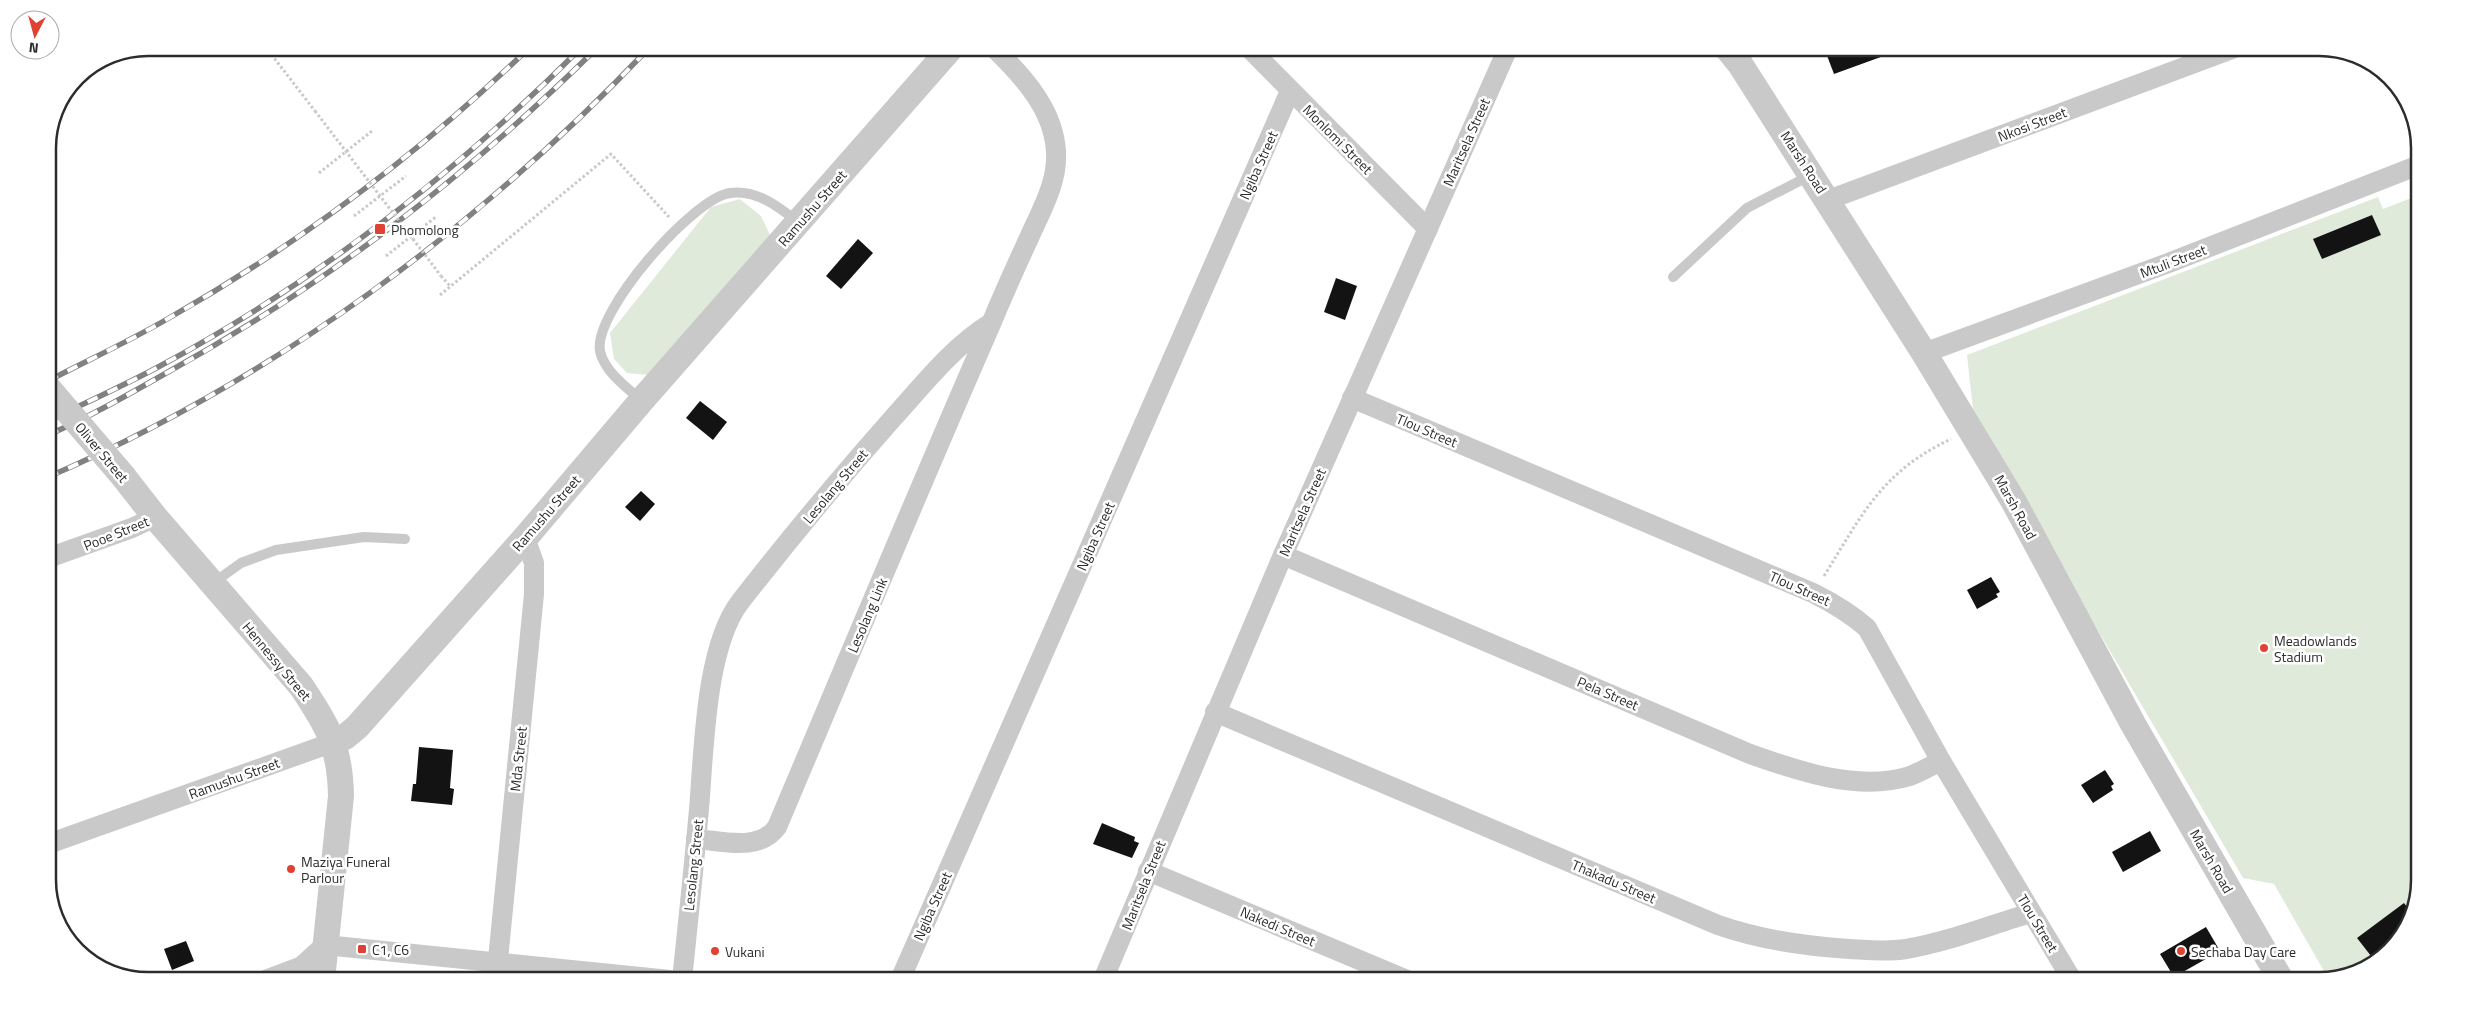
<svg xmlns="http://www.w3.org/2000/svg" width="2467" height="1028" viewBox="0 0 2467 1028" font-family="'Titillium Web',sans-serif">
  <style>
    .green { fill: #e0eada }
    .building { fill: #131313 }
    .lines { fill: none; stroke-linecap: round; stroke-linejoin: round }
    .path { stroke: #c9c9c9; stroke-width: 3; stroke-dasharray: 2.5 2.5; stroke-linecap: butt }
    .service { stroke: #c9c9c9; stroke-width: 10 }
    .minor { stroke: #c9c9c9; stroke-width: 20 }
    .tertiary { stroke: #c9c9c9; stroke-width: 26 }
    .rail-casing { stroke: #818181; stroke-width: 5.5 }
    .rail { stroke: #fff; stroke-width: 4; stroke-dasharray: 11; stroke-linecap: butt }
    .path-bridge { stroke: #c9c9c9; stroke-width: 3; stroke-dasharray: 2.5 2.5; stroke-linecap: butt }
    .tertiary-bridge { stroke: #c9c9c9; stroke-width: 26 }
    .poi-dot { fill: #df4233; stroke: #fff; stroke-width: 2 }
    .labels { text-anchor: middle; dominant-baseline: central; stroke-width: 5; stroke-linejoin: round; paint-order: stroke }
    .street-label { font-size: 14px; fill: #2c2c2c; stroke: #fff }
    .poi-label { font-size: 14px; fill: #2c2c2c; stroke: #fff; text-anchor: start }
    .rim { fill: none; stroke: #2c2c2c; stroke-width: 2.5 }
  </style>
  <rect width="100%" height="100%" fill="#fff"/>
  <g class="green">
    <polygon points="2419,195 2419,880 2412,918 2375,963 2328,978 2274,884 2243,878 1974,419 1967,355 2378,197 2383,209"/>
    <polygon points="740,199 761,216 770,235 649,375 627,373 614,359 610,333 711,207"/>
  </g>
  <g class="building">
    <polygon points="1842,48 1900,48 1900,50 1834,74 1826,53"/>
    <polygon points="2372,215 2381,235 2322,259 2313,239"/>
    <polygon points="858,239 873,253 841,289 826,276"/>
    <polygon points="1336,278 1357,286 1345,320 1324,312"/>
    <polygon points="700,401 727,422 713,440 686,418"/>
    <polygon points="641,491 655,504 640,521 625,507"/>
    <polygon points="1991,577 2000,592 1996,594 1998,597 1977,609 1967,590"/>
    <polygon points="419,747 453,750 450,788 454,789 452,805 411,801 413,784 416,784"/>
    <polygon points="2105,770 2114,784 2111,786 2113,790 2093,803 2081,785"/>
    <polygon points="1102,823 1135,837 1134,841 1139,843 1132,858 1093,844"/>
    <polygon points="2150,831 2161,851 2123,872 2112,852"/>
    <polygon points="2404,903 2413,915 2412,918 2395,939 2371,956 2357,938"/>
    <polygon points="2206,927 2220,951 2174,977 2160,954"/>
    <polygon points="186,941 194,961 172,970 164,949"/>
  </g>
  <g class="lines">
    <g class="path">
      <polyline points="278,48 271,54 315,111"/>
      <polyline points="319,173 372,131"/>
      <polyline points="354,216 406,176"/>
      <polyline points="413,239 416,243"/>
      <polyline points="386,256 437,216"/>
      <polyline points="441,276 450,286"/>
      <polyline points="440,295 611,154 669,217"/>
      <path d="M 1824,576 C 1862,515 1881,472 1951,439"/>
    </g>
    <g class="service">
      <polyline points="1673,277 1747,208 1811,175"/>
      <path d="M 641,400 C 626,387 604,371 600,351 C 593,312 693,198 730,193 C 756,189 779,207 798,222"/>
      <polyline points="213,583 241,563 276,550 364,537 405,539"/>
    </g>
    <g class="minor">
      <polyline points="1249,48 1428,229"/>
      <polyline points="1828,200 2235,48"/>
      <polyline points="1924,353 2171,262 2419,165"/>
      <path d="M 1352,398 L 1813,593 C 1833,603 1850,613 1867,628 L 1941,761 L 2072,980"/>
      <path d="M 1283,555 L 1750,754 C 1798,771 1858,792 1910,776 C 1920,772 1931,766 1941,761"/>
      <polyline points="48,558 132,528 155,517"/>
      <path d="M 1215,712 L 1718,925 C 1761,940 1803,946 1849,949 C 1868,950 1887,952 1906,949 C 1948,942 1990,925 2031,913"/>
      <path d="M 696,839 C 723,841 759,852 777,827 C 848,659 918,491 991,324 C 1003,295 1016,266 1029,238 C 1041,211 1058,182 1056,152 C 1054,110 1023,76 994,48"/>
      <polyline points="48,844 334,742"/>
      <polyline points="1148,871 1407,980"/>
      <polyline points="265,980 302,966 325,945 670,980"/>
      <polyline points="496,980 534,594 534,563 525,538"/>
      <path d="M 682,980 C 688,923 694,866 699,809 C 704,751 705,648 740,602 C 789,539 840,478 893,418 C 923,385 952,347 991,323"/>
      <polyline points="900,980 1290,91"/>
      <polyline points="1103,980 1283,555 1508,48"/>
    </g>
    <g class="tertiary">
      <polyline points="1727,48 1740,64 1924,353 2014,502 2133,724 2281,980"/>
      <path d="M 123,476 L 155,517 L 301,686 C 328,726 340,746 341,796 L 322,980"/>
      <polyline points="334,742 345,737 357,727 525,538 642,400 951,48"/>
    </g>
    <defs>
      <g id="rail">
        <path d="M 48,381 C 88,360 130,341 169,318 C 299,244 422,151 529,48"/>
        <path d="M 48,421 C 85,403 123,386 160,366 C 314,283 457,172 581,48"/>
        <path d="M 48,435 C 87,418 124,397 161,376 C 326,285 464,179 597,48"/>
        <path d="M 48,477 C 275,379 479,227 649,48"/>
      </g>
    </defs>
    <use href="#rail" class="rail-casing"/>
    <use href="#rail" class="rail"/>
    <g class="path-bridge">
      <polyline points="315,111 413,239"/>
      <polyline points="416,243 441,276"/>
    </g>
    <polyline class="tertiary-bridge" points="48,388 123,476"/>
  </g>
  <g class="poi-dot">
    <rect x="374" y="223" width="12" height="12" rx="2.5"/>
    <circle cx="2264" cy="648" r="5"/>
    <circle cx="291" cy="869" r="5"/>
    <rect x="357" y="944" width="10" height="10" rx="2.5"/>
    <circle cx="715" cy="951" r="5"/>
    <circle cx="2181" cy="951" r="5"/>
  </g>
  <g class="labels">
    <g class="street-label">
      <text transform="translate(2032 124) rotate(-21)">Nkosi Street</text>
      <text transform="translate(1338 139) rotate(45)">Monlomi Street</text>
      <text transform="translate(1466 142) rotate(-66)">Maritsela Street</text>
      <text transform="translate(1804 162) rotate(57)">Marsh Road</text>
      <text transform="translate(1258 165) rotate(-66)">Ngiba Street</text>
      <text transform="translate(812 208) rotate(-49)">Ramushu Street</text>
      <text transform="translate(2173 261) rotate(-21)">Mtuli Street</text>
      <text transform="translate(1427 430) rotate(23)">Tlou Street</text>
      <text transform="translate(102 452) rotate(50)">Oliver Street</text>
      <text transform="translate(835 486) rotate(-50)">Lesolang Street</text>
      <text transform="translate(2016 507) rotate(61)">Marsh Road</text>
      <text transform="translate(1302 512) rotate(-66)">Maritsela Street</text>
      <text transform="translate(546 513) rotate(-49)">Ramushu Street</text>
      <text transform="translate(116 533) rotate(-22)">Pooe Street</text>
      <text transform="translate(1095 536) rotate(-66)">Ngiba Street</text>
      <text transform="translate(1800 588) rotate(24)">Tlou Street</text>
      <text transform="translate(867 615) rotate(-67)">Lesolang Link</text>
      <text transform="translate(277 661) rotate(50)">Hennessy Street</text>
      <text transform="translate(1608 693) rotate(23)">Pela Street</text>
      <text transform="translate(518 759) rotate(-84)">Mda Street</text>
      <text transform="translate(234 778) rotate(-20)">Ramushu Street</text>
      <text transform="translate(2212 861) rotate(60)">Marsh Road</text>
      <text transform="translate(693 865) rotate(-84)">Lesolang Street</text>
      <text transform="translate(1614 881) rotate(23)">Thakadu Street</text>
      <text transform="translate(1143 885) rotate(-68)">Maritsela Street</text>
      <text transform="translate(932 906) rotate(-66)">Ngiba Street</text>
      <text transform="translate(2038 923) rotate(59)">Tlou Street</text>
      <text transform="translate(1278 926) rotate(23)">Nakedi Street</text>
    </g>
    <g class="poi-label">
      <text x="391" y="229">Phomolong</text>
      <text x="2274" y="640">Meadowlands<tspan x="2274" dy="16">Stadium</tspan></text>
      <text x="301" y="861">Maziya Funeral<tspan x="301" dy="16">Parlour</tspan></text>
      <text x="372" y="949">C1, C6</text>
      <text x="725" y="951">Vukani</text>
      <text x="2191" y="951">Sechaba Day Care</text>
    </g>
  </g>
  <path d="M0 0H2467V1028H0ZM148 56H2319A92 92 0 0 1 2411 148V880A92 92 0 0 1 2319 972H148A92 92 0 0 1 56 880V148A92 92 0 0 1 148 56Z" fill="#fff" fill-rule="evenodd"/>
  <path class="rim" d="M148 56H2319A92 92 0 0 1 2411 148V880A92 92 0 0 1 2319 972H148A92 92 0 0 1 56 880V148A92 92 0 0 1 148 56Z"/>
  <g transform="translate(35 35) rotate(186)"><circle r="24" fill="#ffffff" stroke="#ababab"/>
  <path d="M0-4L9 19L0 12L-9 19Z" fill="#df4233"/>
  <text y="-8" font-size="14" font-weight="bold" text-anchor="middle" fill="#2c2c2c">N</text>
  </g>
</svg>
